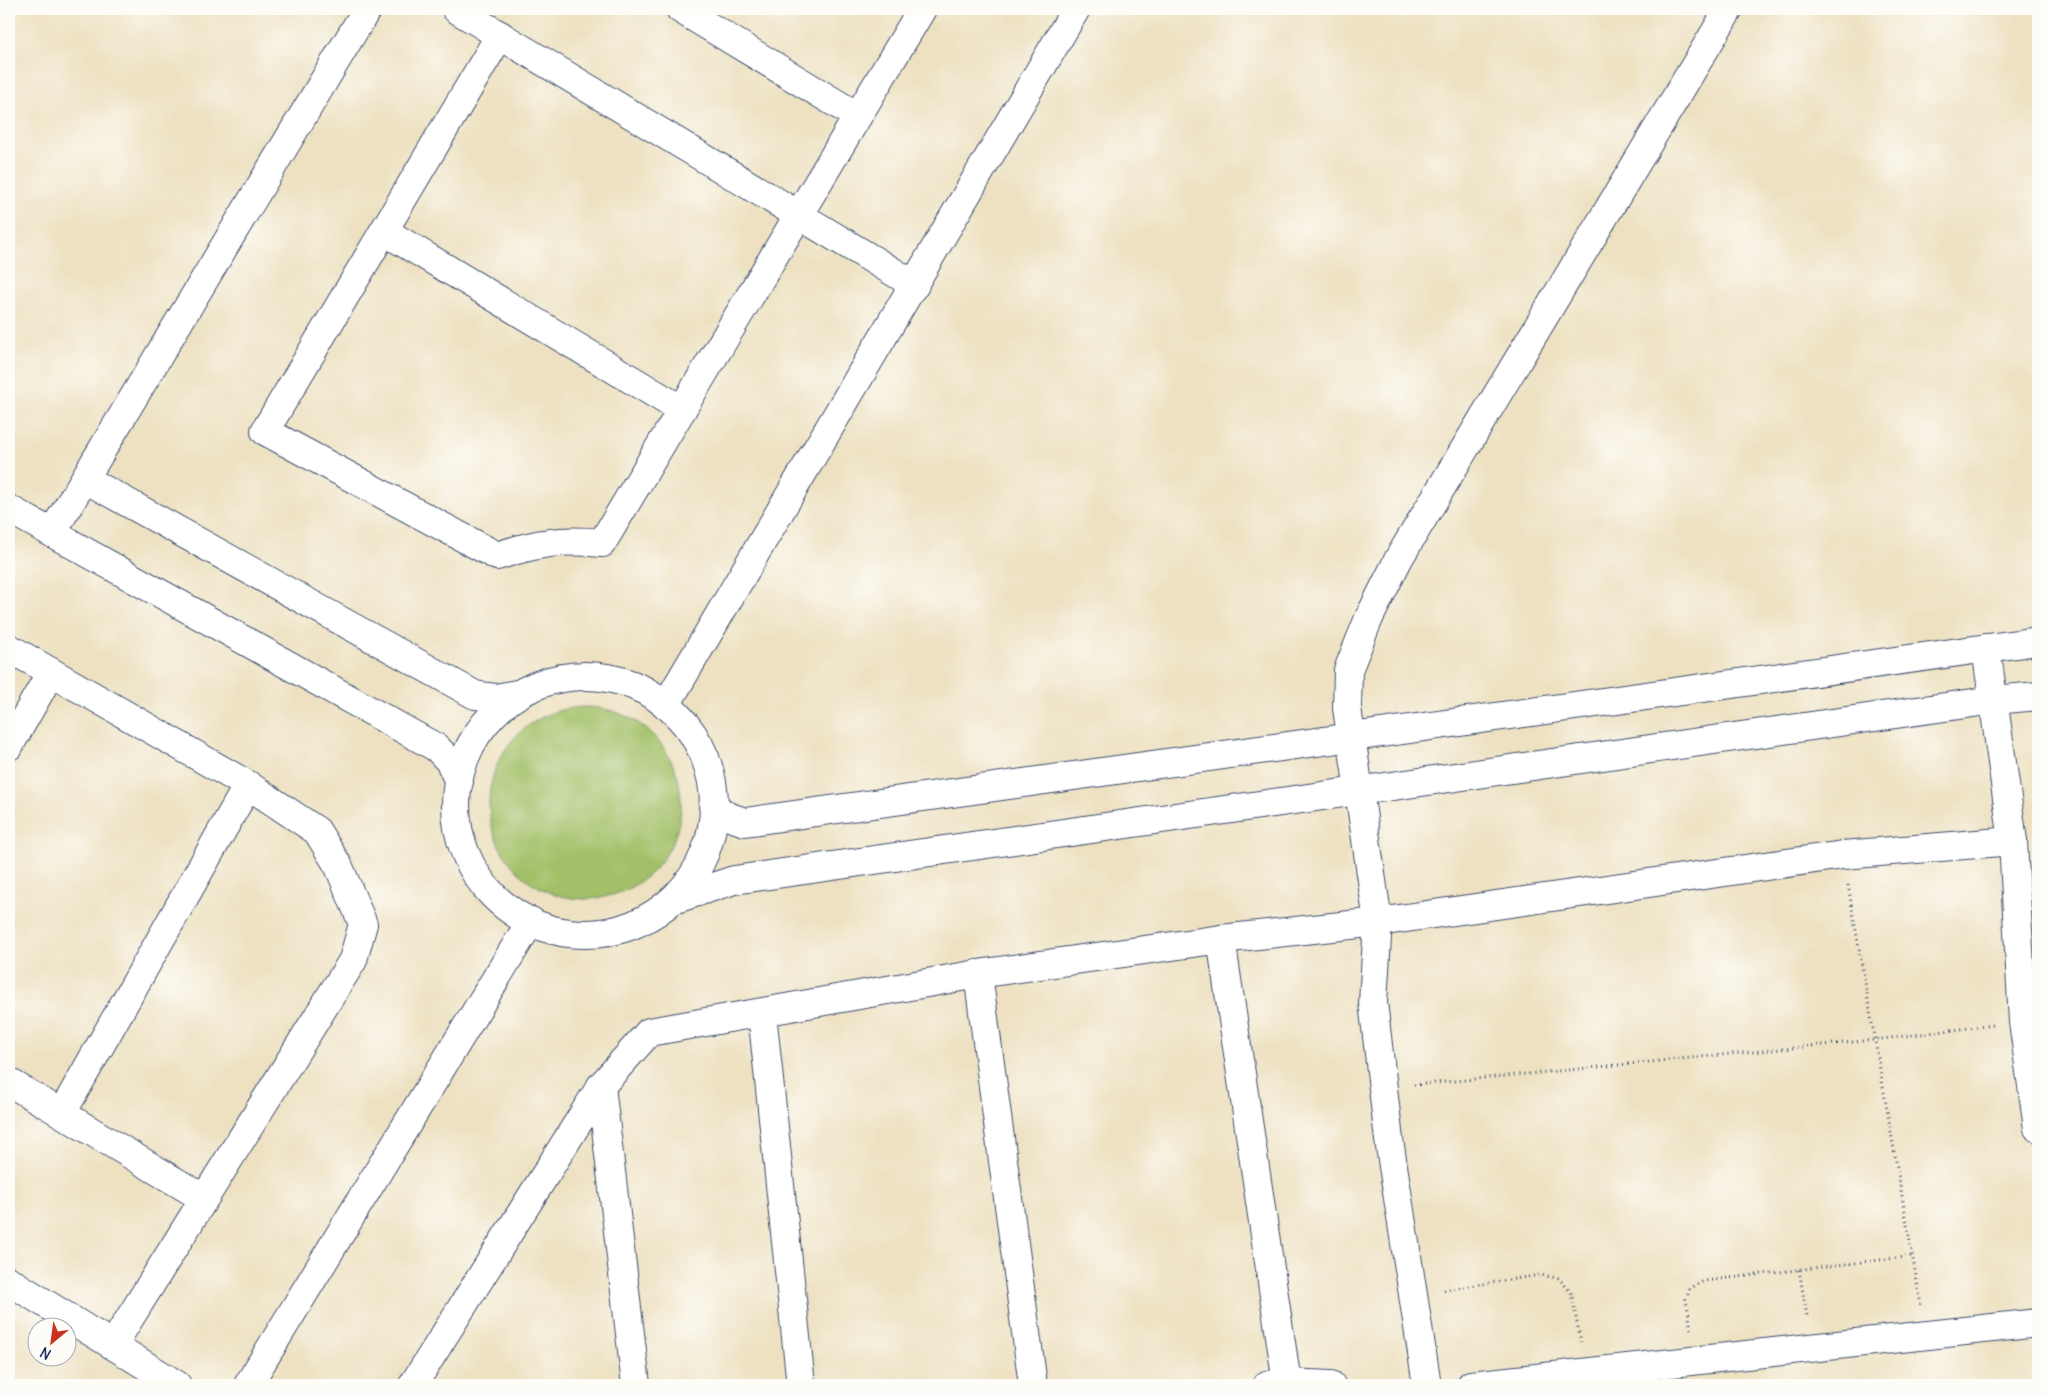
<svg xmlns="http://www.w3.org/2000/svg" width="2047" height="1394" viewBox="0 0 2047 1394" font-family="Delius,sans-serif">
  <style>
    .green { fill: #a3c068; stroke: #5f7863 }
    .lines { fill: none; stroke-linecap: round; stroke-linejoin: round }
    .street-casing { stroke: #3a4a6d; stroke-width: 30 }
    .path { stroke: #3a4a6d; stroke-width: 3; stroke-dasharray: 1 4; stroke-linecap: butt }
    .street { stroke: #fff; stroke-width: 28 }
  </style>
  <rect width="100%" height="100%" fill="#fdfcf7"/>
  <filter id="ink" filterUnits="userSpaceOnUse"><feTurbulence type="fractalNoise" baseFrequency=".02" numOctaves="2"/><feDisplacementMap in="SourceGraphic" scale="10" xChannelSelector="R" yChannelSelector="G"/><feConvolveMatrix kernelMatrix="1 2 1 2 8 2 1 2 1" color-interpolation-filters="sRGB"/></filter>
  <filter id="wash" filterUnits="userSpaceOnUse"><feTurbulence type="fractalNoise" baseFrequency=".0096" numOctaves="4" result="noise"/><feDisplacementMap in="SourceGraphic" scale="20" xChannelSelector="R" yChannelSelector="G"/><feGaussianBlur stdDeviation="1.12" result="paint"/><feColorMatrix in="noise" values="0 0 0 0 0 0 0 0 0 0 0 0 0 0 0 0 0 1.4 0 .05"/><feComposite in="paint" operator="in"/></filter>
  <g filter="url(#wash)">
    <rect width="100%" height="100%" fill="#ede1c1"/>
    <circle class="green" cx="585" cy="803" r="96"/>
  </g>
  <g filter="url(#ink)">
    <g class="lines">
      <defs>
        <g id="street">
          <polyline points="456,9 915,285"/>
          <polyline points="680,9 857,116"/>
          <path d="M 500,35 L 265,431 L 497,556 C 536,543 561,539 602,543 L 922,9"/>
          <polyline points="384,231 682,410"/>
          <polyline points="85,479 475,695 496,698 517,694"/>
          <polyline points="9,509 437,748 450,762 459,782"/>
          <polyline points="52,533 367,9"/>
          <polyline points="9,648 248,785 317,831 339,867 363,924 353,960 113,1345"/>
          <polyline points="1986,648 2013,841 2023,1022 2038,1128"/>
          <circle cx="585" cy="805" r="129"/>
          <polyline points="666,705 1076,9"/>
          <polyline points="9,746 51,672"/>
          <polyline points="713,806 727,816 745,822 2038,641"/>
          <polyline points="673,900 734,880 1994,700 2038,696"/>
          <polyline points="1221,939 1287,1383"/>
          <polyline points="978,974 1033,1385"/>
          <polyline points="762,1013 801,1385"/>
          <polyline points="9,1082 203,1198"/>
          <polyline points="601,1086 636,1385"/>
          <polyline points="62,1113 248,785"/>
          <polyline points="9,1281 177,1385"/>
          <polyline points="248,1385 531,921"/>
          <polyline points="413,1385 601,1086 649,1032 978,974 1221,939 1378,922 1843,855 2013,841"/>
          <polyline points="1267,1385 1287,1383 1331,1385"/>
          <polyline points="1427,1385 1389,1140 1373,1002 1378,922 1347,708 1348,670 1369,618 1399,558 1729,9"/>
          <polyline points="1471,1385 2038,1323"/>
        </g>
      </defs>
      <use href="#street" class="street-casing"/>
      <g class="path">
        <polyline points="1848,885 1921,1305"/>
        <polyline points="1414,1085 1874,1040 1992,1025"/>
        <polyline points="1799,1270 1807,1316"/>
        <polyline points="1444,1290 1540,1275 1558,1278 1571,1292 1581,1342"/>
        <polyline points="1691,1329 1686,1299 1690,1288 1704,1281 1913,1256"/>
      </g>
      <use href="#street" class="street"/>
    </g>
  </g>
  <rect width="2047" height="1394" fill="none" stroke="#fdfcf7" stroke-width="30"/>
  <g transform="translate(52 1342) rotate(209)"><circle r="24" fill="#fdfcf7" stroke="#a3aaba"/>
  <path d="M0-4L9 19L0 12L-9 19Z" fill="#c8321e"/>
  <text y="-8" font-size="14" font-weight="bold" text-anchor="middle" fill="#1b2f5e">N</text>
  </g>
</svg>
